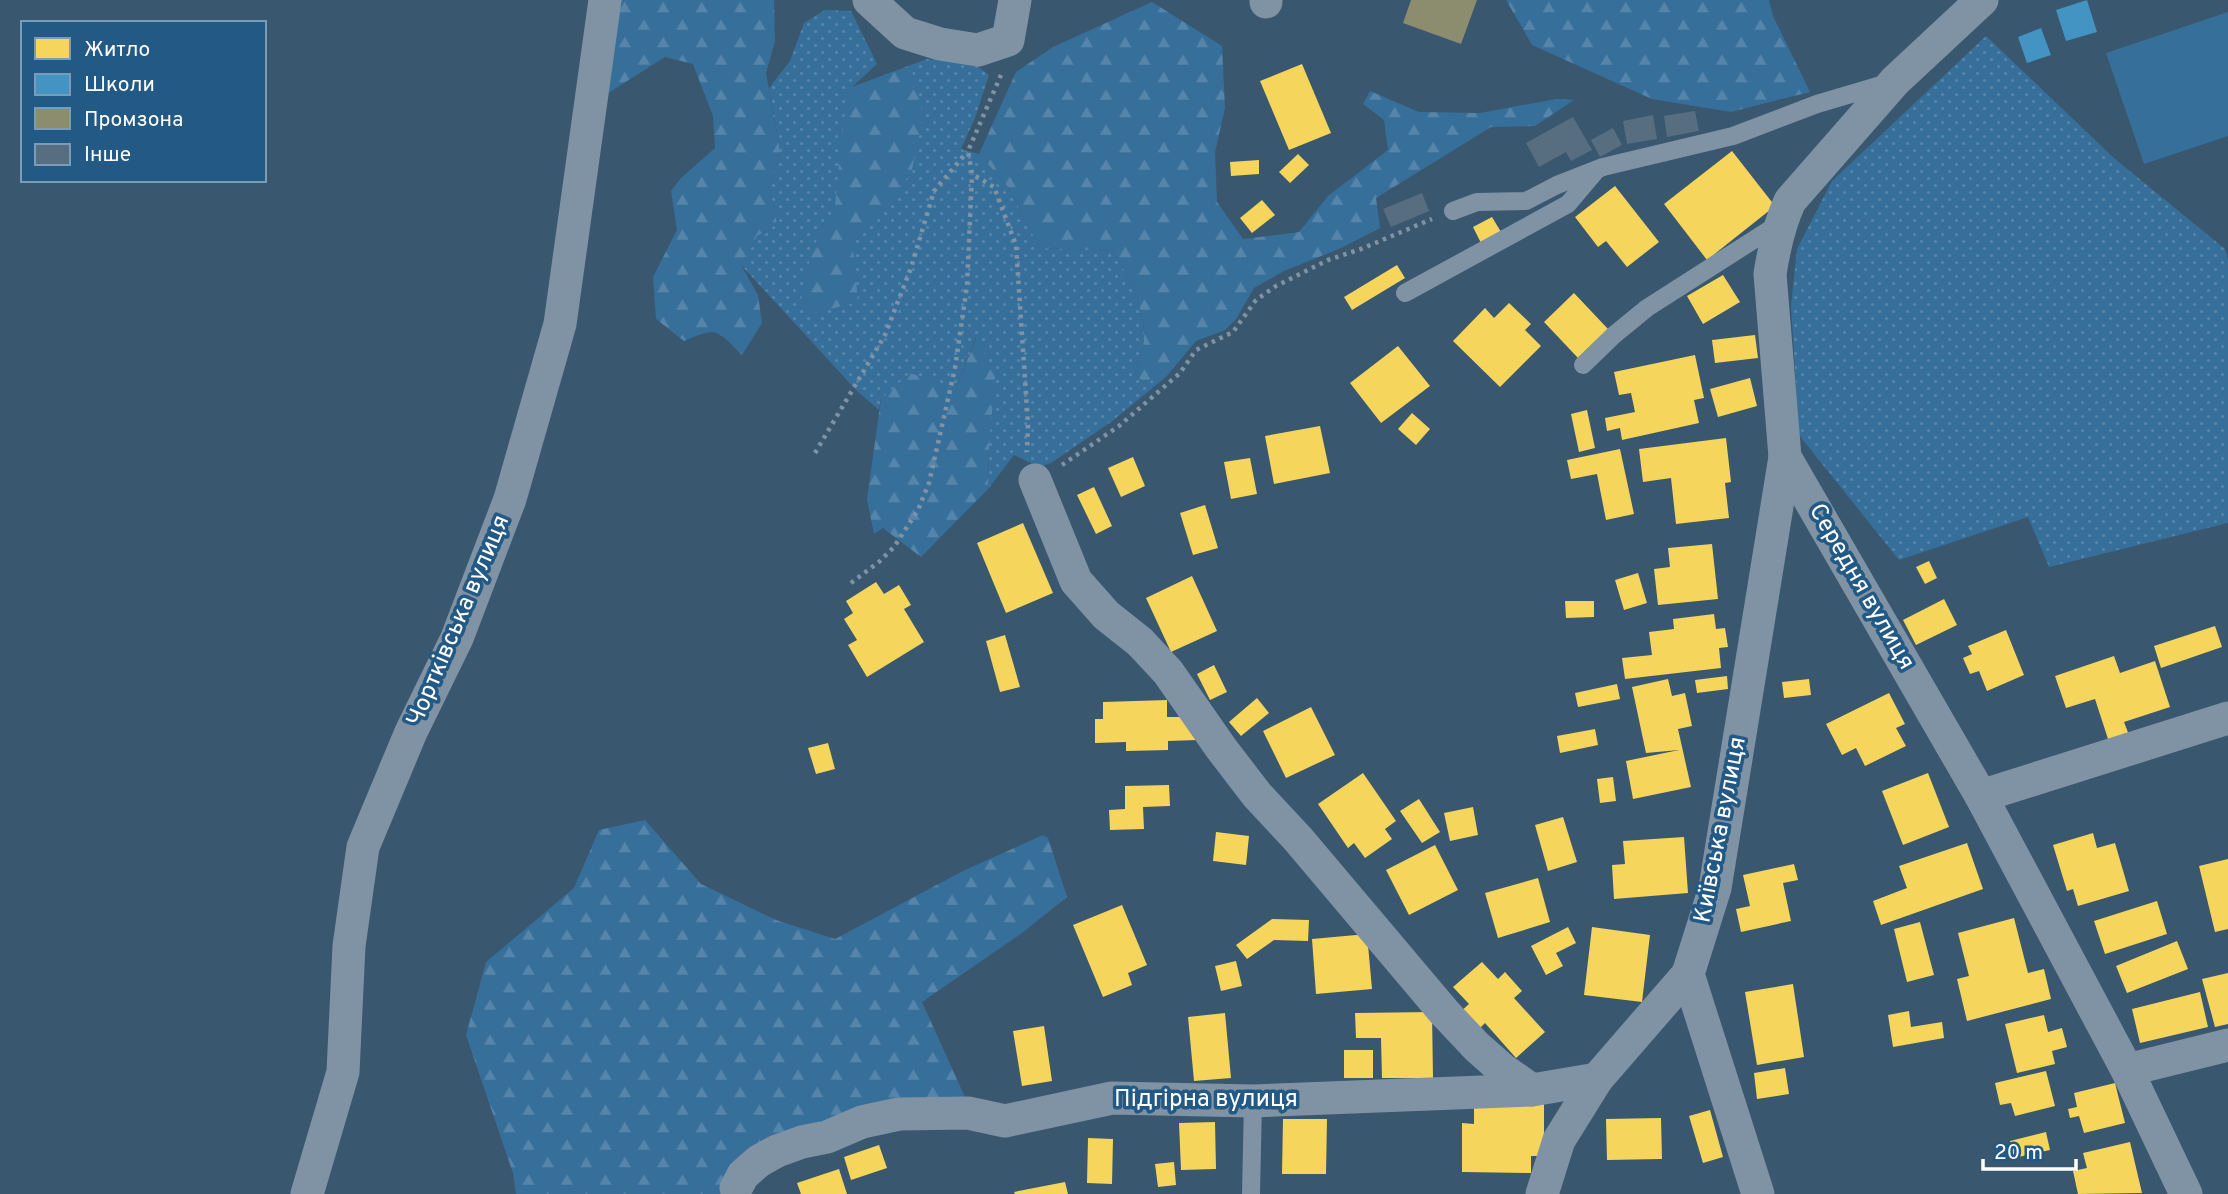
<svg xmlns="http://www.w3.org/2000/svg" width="2228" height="1194" viewBox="0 0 2228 1194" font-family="Overpass,sans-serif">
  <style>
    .grass { fill: url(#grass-dots) }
    .forest { fill: url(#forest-firs) }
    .pitch { fill: #376f9b }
    .homes { fill: #f6d55c }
    .schools { fill: #4393c3 }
    .industry { fill: #8c8c6e }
    .building { fill: #576e81 }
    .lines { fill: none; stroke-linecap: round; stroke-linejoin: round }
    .path { stroke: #8093a5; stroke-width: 4.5; stroke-dasharray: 3.5 5; stroke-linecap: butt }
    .lane { stroke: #8093a5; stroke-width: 18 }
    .street { stroke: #8093a5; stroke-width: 33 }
    .labels { text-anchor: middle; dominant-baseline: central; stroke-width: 7; stroke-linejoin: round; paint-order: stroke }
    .street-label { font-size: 24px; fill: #fff; stroke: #235985 }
  </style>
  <defs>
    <pattern id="grass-dots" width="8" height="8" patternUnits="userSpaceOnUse" patternTransform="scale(1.75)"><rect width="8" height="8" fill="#376f9b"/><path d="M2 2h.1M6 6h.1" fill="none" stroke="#5585aa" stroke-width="1.8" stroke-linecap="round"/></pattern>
    <pattern id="forest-firs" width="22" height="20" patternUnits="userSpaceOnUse" patternTransform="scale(1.75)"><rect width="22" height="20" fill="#376f9b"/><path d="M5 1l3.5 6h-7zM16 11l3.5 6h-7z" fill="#5585aa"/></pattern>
  </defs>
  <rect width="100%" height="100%" fill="#39576f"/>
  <g class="grass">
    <path d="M 825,10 L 851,11 L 877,64 L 852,87 L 927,59 L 976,65 L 989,75 L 975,118 L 961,149 L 979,154 L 1008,187 L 1040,248 L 1112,251 C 1128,274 1149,316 1143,346 C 1141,355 1137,364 1134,373 L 1143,382 L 1166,377 L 1111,422 L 1051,463 L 1039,467 L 1014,455 L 988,489 L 989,447 L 976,337 L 955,390 L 881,399 L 879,410 L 857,391 L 741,265 L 757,236 L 777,224 L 770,189 L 780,151 L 769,88 L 790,61 L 804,23 Z"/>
    <polygon points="1986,36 2115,159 2225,249 2228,260 2228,523 2049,567 2028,517 1899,560 1799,435 1791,306 1797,249 1832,181"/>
  </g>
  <g class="forest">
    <path d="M 611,0 L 774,0 L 775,41 L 766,73 L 780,151 L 770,189 L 777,224 L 757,236 L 741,265 L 758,295 L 762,323 L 742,355 C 717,330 718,326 684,341 L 656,319 L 653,277 L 677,230 L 671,191 L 681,178 L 715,148 L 713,116 L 693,64 L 665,57 L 602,97 Z"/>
    <polygon points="1506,0 1769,0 1773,16 1810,92 1731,112 1652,99 1532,45"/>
    <path d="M 1152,2 L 1222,46 L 1225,108 L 1215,152 L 1217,202 L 1243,239 L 1299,232 L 1328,196 L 1388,150 L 1384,120 L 1363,104 L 1370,91 L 1419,112 L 1480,113 L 1556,99 L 1574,100 L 1535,126 L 1491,127 L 1376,198 L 1380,228 L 1341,248 L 1284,271 L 1254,288 L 1236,319 L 1225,330 L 1196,341 L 1166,377 L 1143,382 L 1134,373 C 1137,364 1141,355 1143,346 C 1149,316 1128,274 1112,251 L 1040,248 L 1008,187 L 979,154 L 1016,72 L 1053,47 Z"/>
    <polygon points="911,66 923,116 911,174 852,241 858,302 814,313 801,300 812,249 835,207 841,140 849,88"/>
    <polygon points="977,336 995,377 989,447 988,489 921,557 883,528 874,534 867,499 881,399 910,373 955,390"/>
    <polygon points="645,820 701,884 776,920 835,939 963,871 1043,835 1048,838 1067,897 1022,933 922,1002 969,1106 898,1107 727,1194 516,1194 513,1173 466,1035 486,962 574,888 599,830"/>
  </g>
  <polygon class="pitch" points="2228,12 2228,136 2144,164 2106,53"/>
  <g class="homes">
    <polygon points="1302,64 1331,133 1289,150 1260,81"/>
    <polygon points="1732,151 1775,206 1707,260 1664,204"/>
    <polygon points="1298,154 1309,165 1290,183 1279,172"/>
    <polygon points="1259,160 1259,174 1231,176 1230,162"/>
    <polygon points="1615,186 1659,242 1627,267 1606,241 1598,247 1575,217"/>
    <polygon points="1262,200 1275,215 1252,233 1240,218"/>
    <polygon points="1492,217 1501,232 1481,243 1473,227"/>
    <polygon points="1397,265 1405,278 1352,310 1344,297"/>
    <polygon points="1723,275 1740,302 1703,324 1687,296"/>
    <polygon points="1574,293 1608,329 1578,358 1544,322"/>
    <polygon points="1509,303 1531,324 1525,330 1541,346 1500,387 1453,341 1485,308 1494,318"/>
    <polygon points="1755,335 1758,358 1715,363 1712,340"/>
    <polygon points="1398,346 1430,386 1381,423 1350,383"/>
    <polygon points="1695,355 1704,398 1694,400 1699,423 1622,440 1620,428 1607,431 1605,418 1635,412 1631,393 1619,395 1614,372"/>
    <polygon points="1750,378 1757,406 1718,417 1710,389"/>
    <polygon points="1587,410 1595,448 1579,452 1571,414"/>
    <polygon points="1412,413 1430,429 1416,445 1398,429"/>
    <polygon points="1320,426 1330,473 1274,484 1265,436"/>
    <polygon points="1726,438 1731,482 1725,483 1729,518 1676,524 1671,478 1643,482 1639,449"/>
    <polygon points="1620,449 1634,514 1606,520 1597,474 1571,479 1567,460"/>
    <polygon points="1133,457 1145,486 1121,497 1108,468"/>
    <polygon points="1250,458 1257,494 1231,499 1224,462"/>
    <polygon points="1094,487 1112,526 1096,534 1077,495"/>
    <polygon points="1205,505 1218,548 1193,555 1180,513"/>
    <polygon points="1023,523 1053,593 1006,613 977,543"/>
    <polygon points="1712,544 1718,599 1658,605 1654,569 1670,567 1668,548"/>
    <polygon points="1929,561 1937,578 1925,584 1916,567"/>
    <polygon points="1638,573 1647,603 1624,610 1615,580"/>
    <polygon points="1192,576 1217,631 1171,652 1146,598"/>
    <polygon points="876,582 884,594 899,585 911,605 904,609 924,642 867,677 848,645 857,640 844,619 853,613 846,601"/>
    <polygon points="1944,599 1957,625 1916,645 1903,620"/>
    <polygon points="1565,601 1594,601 1594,617 1566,618"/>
    <polygon points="1714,614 1716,629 1725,628 1728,647 1719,648 1721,668 1625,679 1622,658 1652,655 1649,632 1674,629 1673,619"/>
    <polygon points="2215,626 2222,647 2161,668 2154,646"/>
    <polygon points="2006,630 2024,675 1987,691 1979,671 1970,674 1963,658 1972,654 1968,646"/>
    <polygon points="1005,635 1020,687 1000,692 986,641"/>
    <polygon points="2114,656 2120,673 2155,661 2170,707 2124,722 2129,735 2109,742 2095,699 2066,708 2055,676"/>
    <polygon points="1214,665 1227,692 1210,700 1197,674"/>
    <polygon points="1727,676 1728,689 1697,693 1695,680"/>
    <polygon points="1668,679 1672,696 1685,693 1692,726 1678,729 1691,787 1633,799 1626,761 1679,750 1646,753 1632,687"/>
    <polygon points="1809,679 1811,695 1784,698 1782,682"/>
    <polygon points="1617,684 1620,699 1578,707 1575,693"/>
    <polygon points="1889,693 1905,724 1896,728 1906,746 1865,766 1856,748 1842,755 1826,724"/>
    <polygon points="1257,698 1269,713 1241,736 1229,722"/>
    <polygon points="1167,700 1167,717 1196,717 1197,740 1168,741 1168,750 1126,751 1126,742 1095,743 1095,719 1103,719 1103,702"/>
    <polygon points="1311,707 1335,755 1286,778 1263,731"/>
    <polygon points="1595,729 1598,745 1560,753 1557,736"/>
    <polygon points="828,743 835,769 816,774 808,748"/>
    <polygon points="1363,773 1396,821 1385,829 1392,839 1365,858 1354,843 1348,848 1318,804"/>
    <polygon points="1928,773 1949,827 1903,845 1882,791"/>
    <polygon points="1613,777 1616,801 1600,803 1597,779"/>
    <polygon points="1169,785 1170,806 1143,807 1144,829 1110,830 1109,810 1125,809 1125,786"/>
    <polygon points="1419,799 1440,832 1422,843 1400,811"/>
    <polygon points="1473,807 1478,835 1450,841 1444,813"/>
    <polygon points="1563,817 1577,862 1548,871 1535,825"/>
    <polygon points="1216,832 1249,836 1246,865 1213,861"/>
    <polygon points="2093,833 2097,848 2115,843 2129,891 2078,906 2073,889 2067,891 2053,845"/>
    <polygon points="1684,837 1688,893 1614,899 1612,865 1625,864 1623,841"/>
    <polygon points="1967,843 1983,889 1881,925 1873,901 1907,888 1899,866"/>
    <polygon points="1435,845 1458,890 1409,915 1386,870"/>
    <polygon points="2228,859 2228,929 2215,932 2199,866"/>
    <polygon points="1794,864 1798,880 1783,883 1791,921 1741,932 1736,909 1750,906 1743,875"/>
    <polygon points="1538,878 1550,922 1498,938 1485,893"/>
    <polygon points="2157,901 2167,934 2105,954 2094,921"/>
    <polygon points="1122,905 1147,965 1128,973 1132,985 1103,997 1073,925"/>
    <polygon points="2014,918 2028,973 2044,969 2051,999 1967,1021 1957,979 1969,976 1958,933"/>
    <polygon points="1272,919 1309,920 1308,941 1274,940 1247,959 1236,945"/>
    <polygon points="1920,922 1934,975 1907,982 1894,929"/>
    <polygon points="1568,927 1576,943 1556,953 1563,966 1546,975 1531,946"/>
    <polygon points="1592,927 1650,935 1642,1002 1584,995"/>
    <polygon points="1367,934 1372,989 1316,994 1312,939"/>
    <polygon points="2177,941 2188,969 2127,993 2116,966"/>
    <polygon points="1236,961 1242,986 1221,991 1215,966"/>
    <polygon points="1482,962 1498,979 1505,972 1522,991 1514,998 1545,1032 1516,1058 1485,1023 1476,1032 1459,1013 1469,1004 1453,987"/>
    <polygon points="2228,973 2228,1024 2215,1027 2202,979"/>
    <polygon points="1793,984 1804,1057 1757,1065 1745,992"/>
    <polygon points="2200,992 2208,1027 2140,1043 2132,1009"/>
    <polygon points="1909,1011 1911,1027 1942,1022 1944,1038 1893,1047 1888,1015"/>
    <polygon points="1432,1012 1433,1078 1382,1078 1381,1038 1356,1038 1355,1013"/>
    <polygon points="1225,1013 1231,1078 1194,1081 1188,1017"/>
    <polygon points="2044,1015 2048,1032 2062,1028 2067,1047 2052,1051 2055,1064 2017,1073 2005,1024"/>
    <polygon points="1044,1026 1052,1081 1022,1086 1013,1031"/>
    <rect x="1344" y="1050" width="29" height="28"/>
    <polygon points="1785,1068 1789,1094 1757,1099 1754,1073"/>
    <polygon points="2046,1071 2055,1106 2015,1116 2011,1103 2000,1105 1995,1083"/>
    <polygon points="2115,1083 2125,1123 2084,1133 2079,1116 2070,1118 2068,1109 2077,1107 2074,1093"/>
    <polygon points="1474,1101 1544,1102 1544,1156 1531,1156 1531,1173 1462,1172 1462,1123 1474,1124"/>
    <polygon points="1710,1110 1723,1157 1703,1163 1689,1116"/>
    <polygon points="1661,1118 1662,1159 1607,1160 1606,1119"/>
    <polygon points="1283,1119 1327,1119 1326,1174 1282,1174"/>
    <polygon points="1215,1122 1216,1169 1181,1170 1179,1123"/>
    <polygon points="2046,1132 2050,1150 2014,1158 2010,1141"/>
    <polygon points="1088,1138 1113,1139 1112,1184 1087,1183"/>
    <polygon points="2130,1142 2142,1193 2078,1194 2073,1171 2087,1168 2083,1153"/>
    <polygon points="879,1145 887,1168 851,1180 844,1157"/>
    <polygon points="1174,1162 1176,1185 1158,1187 1155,1164"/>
    <polygon points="839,1169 847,1194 801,1194 797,1183"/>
    <polygon points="1065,1182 1068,1194 1015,1194 1014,1192"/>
  </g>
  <g class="schools">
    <polygon points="2087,0 2097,32 2066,41 2056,10"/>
    <polygon points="2041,28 2051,55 2027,63 2018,37"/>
  </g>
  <polygon class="industry" points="1411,0 1477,0 1461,44 1403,23"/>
  <g class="building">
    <polygon points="1695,111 1699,131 1667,137 1664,116"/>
    <polygon points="1653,115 1657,139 1627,144 1623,121"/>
    <polygon points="1573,117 1592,150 1571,161 1566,152 1539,167 1526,143"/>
    <polygon points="1613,128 1622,145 1600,157 1591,140"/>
    <polygon points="1422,193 1429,211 1391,227 1383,209"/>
  </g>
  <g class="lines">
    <g class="path">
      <polyline points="1001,75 968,151 972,174 994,187 1016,245 1028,425 1027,452"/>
      <polyline points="815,453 885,335 911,268 934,191 967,152"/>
      <polyline points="1062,465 1119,426 1180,373 1196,350 1233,332 1256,300 1276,286 1328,260 1361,249 1432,219"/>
      <polyline points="851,583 880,561 894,547 918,510 929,483 955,368 967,286 972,174"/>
    </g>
    <g class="lane">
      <polyline points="1453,211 1477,202 1526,201 1557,185 1603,167 1733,136 1817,104 1888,83"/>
      <polyline points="1405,293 1568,204 1595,172"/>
      <polyline points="1583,365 1614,335 1647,308 1780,223"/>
      <polyline points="1251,1194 1253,1101"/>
    </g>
    <g class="street">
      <polyline points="869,0 905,33 940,44 978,50 1008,40 1015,0"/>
      <path d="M 1982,0 L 1895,81 L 1790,201 C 1779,225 1774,248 1770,274 L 1785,457 L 1981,796 L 2127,1070 L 2186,1194"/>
      <polyline points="1266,2 1266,0"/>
      <polyline points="1035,480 1076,581 1106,615 1140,642 1168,672 1221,748 1257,795 1298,839 1444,1012 1477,1047 1502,1069 1532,1090 1597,1079"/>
      <polyline points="1981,796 2228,718"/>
      <polyline points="2127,1070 2228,1045"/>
      <polyline points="736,1188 743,1175 759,1161 777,1151 802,1142 827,1137 862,1122 899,1114 968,1113 1005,1121 1112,1098 1253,1101 1532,1090"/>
      <polyline points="307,1194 343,1072 349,946 363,847 411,732 457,638 510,499 560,324 605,0"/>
      <polyline points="1542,1194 1559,1140 1597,1079 1688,974"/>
      <polyline points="1758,1194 1688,974 1715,888 1785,457"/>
    </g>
  </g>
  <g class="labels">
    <g class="street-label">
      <text transform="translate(1861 587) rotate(60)">Середня вулиця</text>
      <text transform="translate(459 621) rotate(-67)">Чортківська вулиця</text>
      <text transform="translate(1721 830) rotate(-79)">Київська вулиця</text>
      <text x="1206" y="1100">Підгірна вулиця</text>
    </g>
  </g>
  <rect x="21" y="21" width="245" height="161" fill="#235985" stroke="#7b9bb6" stroke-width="2"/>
  <rect x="35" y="38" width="35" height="21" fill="#f6d55c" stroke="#7b9bb6" stroke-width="2"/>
  <text x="84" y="56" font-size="21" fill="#ffffff">Житло</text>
  <rect x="35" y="74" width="35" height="21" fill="#4393c3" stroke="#7b9bb6" stroke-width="2"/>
  <text x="84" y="91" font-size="21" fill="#ffffff">Школи</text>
  <rect x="35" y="108" width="35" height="21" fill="#8c8c6e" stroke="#7b9bb6" stroke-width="2"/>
  <text x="84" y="126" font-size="21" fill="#ffffff">Промзона</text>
  <rect x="35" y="144" width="35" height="21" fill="#576e81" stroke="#7b9bb6" stroke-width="2"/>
  <text x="84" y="161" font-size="21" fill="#ffffff">Інше</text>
  <path d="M1983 1159v10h93v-10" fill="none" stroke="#ffffff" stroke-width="3.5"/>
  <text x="1994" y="1159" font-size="21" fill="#ffffff" stroke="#235985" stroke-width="5" paint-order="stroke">20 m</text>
</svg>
